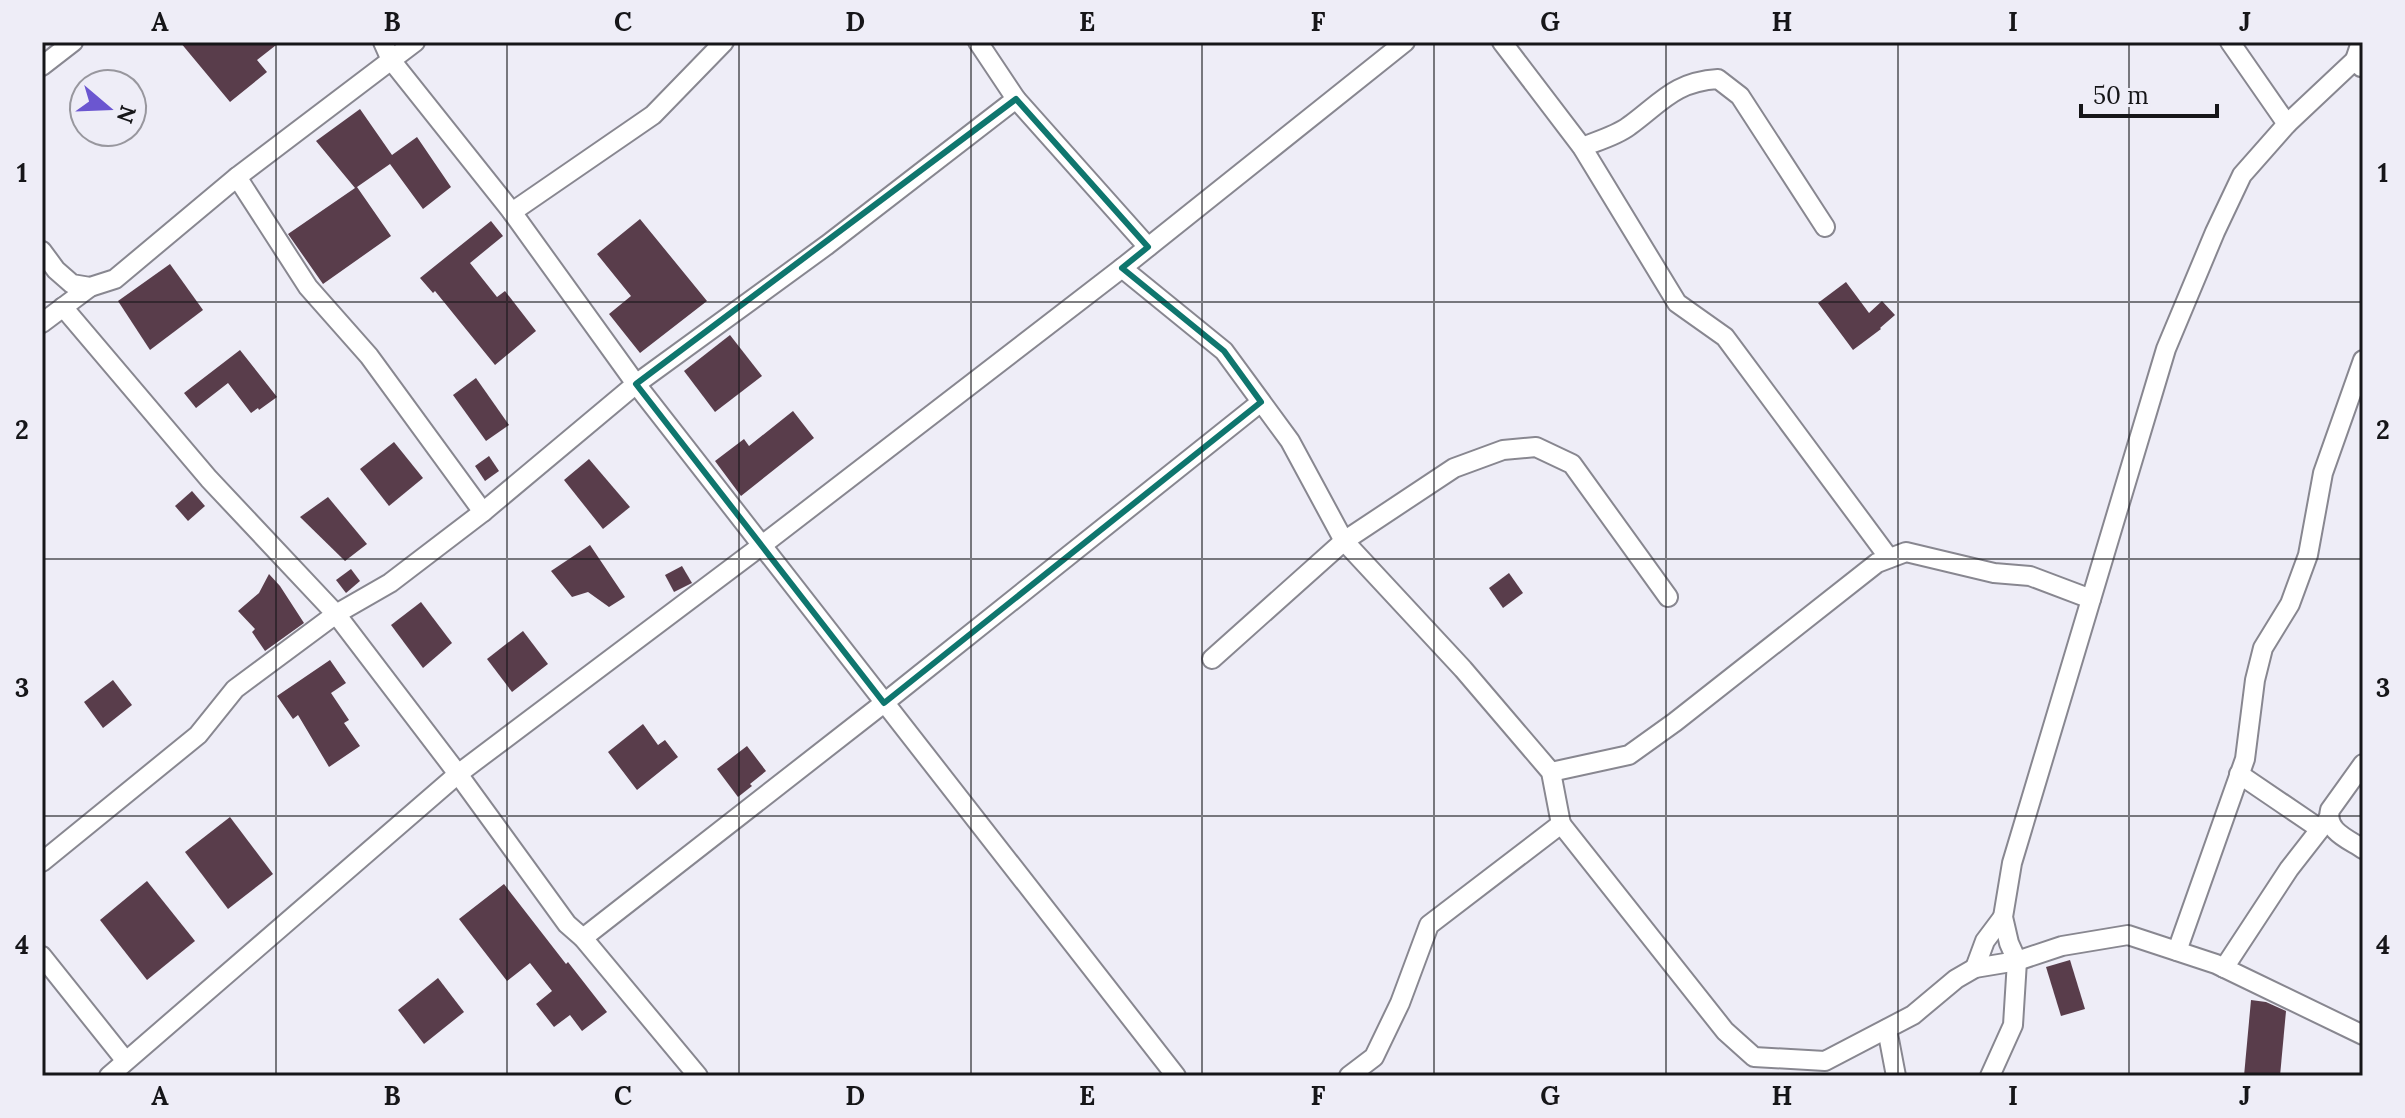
<svg xmlns="http://www.w3.org/2000/svg" width="2405" height="1118" viewBox="0 0 2405 1118" font-family="Lora,serif">
  <style>
    .building { fill: #593d4b }
    .lines { fill: none; stroke-linecap: round; stroke-linejoin: round }
    .street-casing { stroke: #888790; stroke-width: 22 }
    .street { stroke: #fff; stroke-width: 18 }
    .marked { fill: none; stroke: #0f766e; stroke-width: 6; stroke-linejoin: round }
    .grid { fill: none; stroke: #161619; stroke-width: 2; stroke-opacity: 0.55 }
    .neatline { fill: none; stroke: #161619; stroke-width: 3 }
    .grid-label { font-size: 26px; text-anchor: middle; font-weight: bold; fill: #161619 }
  </style>
  <rect width="100%" height="100%" fill="#eeedf7"/>
  <g class="building">
    <polygon points="180,42 280,42 257,60 267,72 230,102"/>
    <polygon points="360,109 392,155 417,137 451,187 423,209 390,164 357,187 391,236 323,284 288,234 355,188 316,141"/>
    <polygon points="640,219 707,301 640,353 609,314 631,296 597,254"/>
    <polygon points="491,221 503,236 470,263 497,297 505,291 536,331 495,365 435,291 433,293 420,278"/>
    <polygon points="170,264 203,310 150,350 118,301"/>
    <polygon points="1846,282 1869,313 1882,301 1895,315 1880,328 1881,329 1853,350 1818,303"/>
    <polygon points="730,335 762,376 715,412 684,371"/>
    <polygon points="240,350 277,397 259,410 258,408 251,413 228,383 196,408 184,393"/>
    <polygon points="476,378 509,425 486,441 453,395"/>
    <polygon points="793,411 814,438 741,496 715,461 744,439 749,446"/>
    <polygon points="394,442 423,478 389,506 360,469"/>
    <polygon points="489,456 499,471 485,481 475,466"/>
    <polygon points="589,459 630,507 603,529 564,480"/>
    <polygon points="192,491 205,506 188,521 175,506"/>
    <polygon points="328,497 367,544 345,561 300,517"/>
    <polygon points="590,545 625,597 609,607 588,592 572,597 551,571"/>
    <polygon points="682,566 692,583 674,592 665,575"/>
    <polygon points="351,569 360,581 346,593 336,580"/>
    <polygon points="1509,573 1523,593 1503,608 1489,588"/>
    <polygon points="269,574 280,586 304,623 265,651 252,632 255,629 238,611 259,593"/>
    <polygon points="421,602 452,643 423,668 391,625"/>
    <polygon points="523,631 548,664 512,692 487,659"/>
    <polygon points="330,660 346,683 331,693 349,720 344,723 360,746 329,767 298,715 293,719 277,696"/>
    <polygon points="113,680 132,705 103,728 84,702"/>
    <polygon points="643,724 658,745 665,740 678,757 637,790 608,752"/>
    <polygon points="747,746 766,771 750,784 752,786 738,797 717,769"/>
    <polygon points="230,817 273,874 228,909 185,852"/>
    <polygon points="147,881 195,941 147,980 100,920"/>
    <polygon points="504,884 566,964 568,962 607,1012 582,1031 570,1015 554,1027 536,1004 552,991 530,963 507,981 459,919"/>
    <polygon points="2070,960 2085,1009 2061,1016 2046,967"/>
    <polygon points="438,978 464,1012 424,1044 398,1010"/>
    <polygon points="2251,1000 2266,1002 2286,1011 2280,1076 2244,1076"/>
  </g>
  <g class="lines">
    <defs>
      <g id="street">
        <polyline points="383,42 391,60 512,212 636,384 1176,1076"/>
        <polyline points="1502,42 1582,147 1677,303 1725,337 1889,558"/>
        <polyline points="2230,42 2287,124"/>
        <polyline points="2361,42 2355,60 2361,67"/>
        <polyline points="42,66 73,42"/>
        <polyline points="1016,99 1148,247"/>
        <path d="M 1582,147 C 1597,141 1616,136 1629,126 C 1662,102 1674,82 1718,79 L 1740,96 L 1825,227"/>
        <polyline points="237,177 308,287 369,356 483,512"/>
        <polyline points="512,212 653,115 724,42"/>
        <polyline points="42,251 56,270 72,284 90,287 115,279 237,177 415,42"/>
        <polyline points="1122,268 1224,351 1290,441 1344,541 1463,669 1551,772 1561,824 1429,925 1400,1003 1374,1057 1349,1076"/>
        <polyline points="42,323 90,287"/>
        <polyline points="1212,659 1344,541 1454,468 1503,450 1536,447 1572,464 1668,597"/>
        <path d="M 2363,764 L 2330,810 C 2325,831 2348,839 2363,849"/>
        <polyline points="1551,772 1629,755 1675,722 1877,563 1906,552 1994,573 2030,576 2091,599"/>
        <polyline points="2239,774 2320,829"/>
        <polyline points="1561,824 1725,1031 1754,1057 1825,1061 1913,1015 1956,979 1975,968 2017,961 2062,946 2128,935 2216,964 2363,1035"/>
        <polyline points="42,862 198,735 235,689 336,614 209,479 63,307"/>
        <polyline points="583,938 884,703 1261,402"/>
        <polyline points="2177,951 2245,759 2255,680 2263,648 2290,604 2308,555 2323,473 2363,360"/>
        <polyline points="42,956 125,1060"/>
        <polyline points="1975,968 1985,941 2003,917"/>
        <polyline points="2224,968 2289,869 2328,819"/>
        <polyline points="1887,1029 1896,1076"/>
        <polyline points="109,1076 458,774 761,546 1122,268 1405,42"/>
        <polyline points="698,1076 583,938 567,924 458,774 336,614 390,583 483,512 636,384 827,245 1016,99 978,42"/>
        <polyline points="1990,1076 2013,1025 2017,961 2009,943 2003,917 2012,863 2166,349 2215,232 2242,175 2287,124 2355,60"/>
      </g>
    </defs>
    <use href="#street" class="street-casing"/>
    <use href="#street" class="street"/>
  </g>
  <path class="marked" d="M 1016,99 L 1148,247 L 1122,268 L 1224,351 L 1261,402 L 884,703 L 636,384 Z"/>
  <path class="grid" d="M 276,42 L 276,1076M 507,42 L 507,1076M 739,42 L 739,1076M 971,42 L 971,1076M 1202,42 L 1202,1076M 1434,42 L 1434,1076M 1666,42 L 1666,1076M 1898,42 L 1898,1076M 2129,42 L 2129,1076M 42,302 L 2363,302M 42,559 L 2363,559M 42,816 L 2363,816"/>
  <rect width="2405" height="1118" fill="none" stroke="#eeedf7" stroke-width="88"/>
  <g transform="translate(108 108) rotate(109)"><circle r="38" fill="#eeedf7" stroke="#98979e" stroke-width="2"/>
  <path d="M0-6L14 30L0 20L-14 30Z" fill="#6b56d0"/>
  <text y="-12" font-size="22" font-weight="bold" text-anchor="middle" fill="#161619">N</text>
  </g>
  <path d="M2081 104v12h136v-12" fill="none" stroke="#161619" stroke-width="4"/>
  <text x="2093" y="104" font-size="24" fill="#161619" stroke="#eeedf7" stroke-width="6" paint-order="stroke">50 m</text>
  <rect x="44" y="44" width="2317" height="1030" class="neatline"/>
  <g class="grid-label">
    <text x="160" y="31">A</text>
    <text x="392" y="31">B</text>
    <text x="623" y="31">C</text>
    <text x="855" y="31">D</text>
    <text x="1087" y="31">E</text>
    <text x="1318" y="31">F</text>
    <text x="1550" y="31">G</text>
    <text x="1782" y="31">H</text>
    <text x="2013" y="31">I</text>
    <text x="2245" y="31">J</text>
    <text x="22" y="182">1</text>
    <text x="2383" y="182">1</text>
    <text x="22" y="439">2</text>
    <text x="2383" y="439">2</text>
    <text x="22" y="697">3</text>
    <text x="2383" y="697">3</text>
    <text x="22" y="954">4</text>
    <text x="2383" y="954">4</text>
    <text x="160" y="1105">A</text>
    <text x="392" y="1105">B</text>
    <text x="623" y="1105">C</text>
    <text x="855" y="1105">D</text>
    <text x="1087" y="1105">E</text>
    <text x="1318" y="1105">F</text>
    <text x="1550" y="1105">G</text>
    <text x="1782" y="1105">H</text>
    <text x="2013" y="1105">I</text>
    <text x="2245" y="1105">J</text>
  </g>
</svg>
